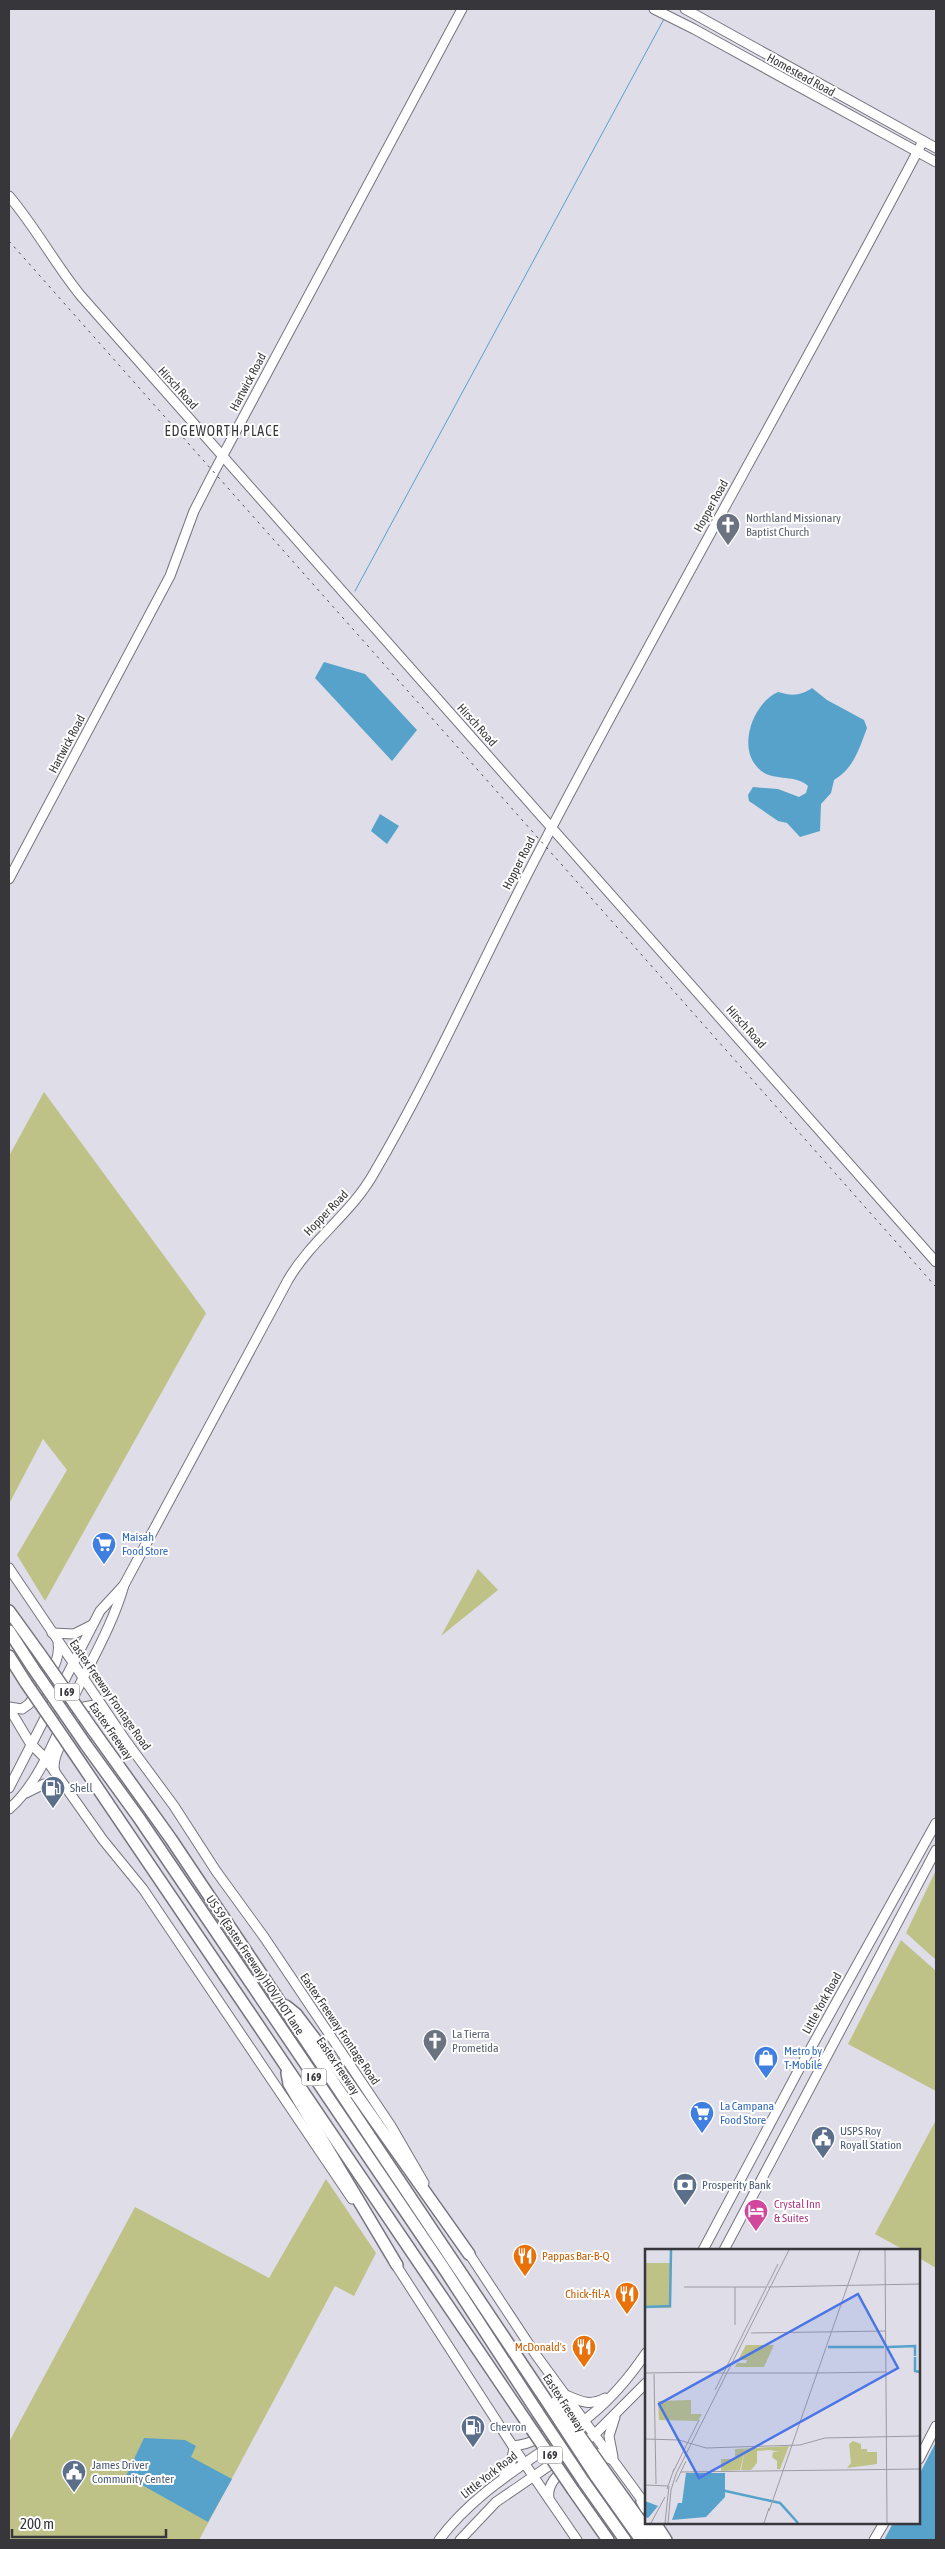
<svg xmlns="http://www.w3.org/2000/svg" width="945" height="2549" viewBox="0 0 945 2549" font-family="'Asap Condensed',sans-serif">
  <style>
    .green { fill: #bec287 }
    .water { fill: #56a2cb }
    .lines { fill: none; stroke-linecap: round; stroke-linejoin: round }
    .stream { stroke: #56a2cb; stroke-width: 1 }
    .secondary-casing { stroke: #76747d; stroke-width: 11 }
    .highway-casing { stroke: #76747d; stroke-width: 14 }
    .secondary { stroke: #fff; stroke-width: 9 }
    .highway { stroke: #fff; stroke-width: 11 }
    .rail { stroke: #4b4a4f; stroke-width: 1; stroke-dasharray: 2.5 5; stroke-linecap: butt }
    .highway-bridge-casing { stroke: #76747d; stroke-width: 14; stroke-linecap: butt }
    .highway-bridge { stroke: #fff; stroke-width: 11 }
    .labels { text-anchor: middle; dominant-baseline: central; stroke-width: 4; stroke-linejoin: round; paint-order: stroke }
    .shield { fill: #fff; stroke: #737275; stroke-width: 1 }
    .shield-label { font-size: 11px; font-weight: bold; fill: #37363a }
    .street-label { font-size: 12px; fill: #37363a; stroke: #fff }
    .worship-label { font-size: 12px; fill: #5b616d; stroke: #fff; text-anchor: start }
    .shop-label { font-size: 12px; fill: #366cbe; stroke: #fff; text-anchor: start }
    .service-label { font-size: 12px; fill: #4e5e75; stroke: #fff; text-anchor: start }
    .hotel-label { font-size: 12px; fill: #b23c85; stroke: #fff; text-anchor: start }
    .food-label { font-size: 12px; fill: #c56008; stroke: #fff; text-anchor: end }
    .neighbourhood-label { font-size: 14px; letter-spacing: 1px; fill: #37363a; stroke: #fff }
    .inset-river { fill: none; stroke: #56a2cb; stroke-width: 2.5 }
    .inset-road { fill: none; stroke: #9c9aa2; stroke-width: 1 }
    .view { fill: #4a75e7; fill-opacity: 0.15; stroke: #4a75e7; stroke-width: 2.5 }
    .inset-edge { fill: none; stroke: #37363a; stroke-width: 2.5 }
  </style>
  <rect width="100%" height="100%" fill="#dfdde8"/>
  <g class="green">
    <polygon points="44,1092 206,1313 45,1601 17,1555 67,1470 43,1439 9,1504 9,1156"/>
    <polygon points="478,1569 498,1590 441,1636"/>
    <polygon points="936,1870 936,1960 906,1933"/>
    <polygon points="901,1940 936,1971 936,2091 848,2044"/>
    <polygon points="936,2120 936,2268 919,2258 919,2250 904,2250 875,2234"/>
    <polygon points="326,2179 376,2253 354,2296 335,2286 199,2540 9,2540 9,2442 135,2207 269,2278"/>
  </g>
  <g class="water">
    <polygon points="324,662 365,674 417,730 392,761 315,678"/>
    <path d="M 812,688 L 827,700 L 864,720 L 867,728 C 859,749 854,768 834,780 L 831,793 L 821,804 L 820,831 L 800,837 L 787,823 L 778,821 L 749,801 L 748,795 L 753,787 L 778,789 L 799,797 L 806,793 L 808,786 C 795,773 772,783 758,768 C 737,747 753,703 778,692 C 792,696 800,696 812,688 Z"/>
    <polygon points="380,814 399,826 387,844 371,831"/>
    <polygon points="144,2438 185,2440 196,2446 191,2457 232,2479 208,2522 126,2476"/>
    <polygon points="936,2442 936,2540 884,2540 893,2523 919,2523 919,2475"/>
  </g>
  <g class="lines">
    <polyline class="stream" points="355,591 664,19"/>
    <defs>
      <g id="secondary">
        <polyline points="654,9 694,29 936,162"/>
        <polyline points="685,9 936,148"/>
        <path d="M 9,196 C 36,228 55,264 81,296 L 936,1262"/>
        <polyline points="9,879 170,576 194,511 214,472 462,9"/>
        <polyline points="9,1568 126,1741 174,1806 216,1871 264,1937 391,2126 424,2183"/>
        <polyline points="52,1633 74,1634 92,1625"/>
        <path d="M 9,1707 L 22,1709 L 29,1704 C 41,1686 62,1665 58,1642"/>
        <polyline points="9,1708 30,1743 45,1758 103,1840 143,1889 352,2199"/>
        <path d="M 55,1772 C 49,1755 74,1721 84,1707 L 100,1704"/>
        <polyline points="9,1788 100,1611 124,1585"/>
        <polyline points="26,1793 44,1784 63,1786"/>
        <path d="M 9,1809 C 41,1782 59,1728 77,1690 C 94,1656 114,1621 124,1585 L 288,1280 C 312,1239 351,1214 374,1173 C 436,1067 485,954 542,846 C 666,609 799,377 923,141"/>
        <polyline points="466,2249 536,2355 645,2504"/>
        <polyline points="703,2250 797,2073 936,1823"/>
        <polyline points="724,2250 936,1850"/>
        <polyline points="394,2262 514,2448 577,2540"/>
        <path d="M 566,2395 C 582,2402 590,2406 605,2398"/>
        <path d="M 513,2446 C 533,2444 550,2434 564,2419"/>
        <polyline points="613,2457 609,2436 615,2417"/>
        <polyline points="919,2459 936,2426"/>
        <polyline points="504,2476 511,2463 514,2448"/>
        <path d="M 549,2499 C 545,2475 577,2461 596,2453 L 613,2460"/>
        <path d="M 439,2540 C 479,2486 540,2457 591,2415 C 612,2398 631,2375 646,2353"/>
        <polyline points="460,2540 496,2502 594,2435 646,2383"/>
        <polyline points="874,2540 884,2523"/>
      </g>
      <g id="highway">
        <polyline points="9,1611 40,1654"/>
        <polyline points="9,1631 33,1668"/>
        <polyline points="9,1656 26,1683"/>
        <polyline points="93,1730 171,1839 550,2406"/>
        <polyline points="86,1745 139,1818 443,2267 538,2413"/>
        <polyline points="78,1759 526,2421"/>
        <polyline points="286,2006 296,2014 346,2080 469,2254"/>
        <polyline points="287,2073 289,2084 397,2265"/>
        <polyline points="603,2469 654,2540"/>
        <polyline points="595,2475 641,2540"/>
        <polyline points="584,2482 625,2540"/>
        <polyline points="573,2490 608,2540"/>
        <polyline points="642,2501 646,2508"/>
        <polyline points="655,2523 666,2540"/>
      </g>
    </defs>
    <use href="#secondary" class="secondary-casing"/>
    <use href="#highway" class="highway-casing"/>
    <use href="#secondary" class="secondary"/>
    <use href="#highway" class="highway"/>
    <polyline class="rail" points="9,241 936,1287"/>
    <defs>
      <g id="highway-bridge">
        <polyline points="40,1654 93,1730"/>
        <polyline points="33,1668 86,1745"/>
        <polyline points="26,1683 78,1759"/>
        <polyline points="556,2402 603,2469"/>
        <polyline points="550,2406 595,2475"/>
        <polyline points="538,2413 584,2482"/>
        <polyline points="526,2421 573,2490"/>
      </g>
    </defs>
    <use href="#highway-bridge" class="highway-bridge-casing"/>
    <use href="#highway-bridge" class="highway-bridge"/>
  </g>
  <defs>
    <symbol id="church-pin" viewBox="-11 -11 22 30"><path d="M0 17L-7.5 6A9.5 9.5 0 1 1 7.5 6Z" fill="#6b7280" stroke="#fff"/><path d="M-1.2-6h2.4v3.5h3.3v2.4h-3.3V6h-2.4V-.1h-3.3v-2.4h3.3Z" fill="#fff"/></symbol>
    <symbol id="supermarket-pin" viewBox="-11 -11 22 30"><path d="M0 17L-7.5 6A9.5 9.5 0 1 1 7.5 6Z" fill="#3f7fe0" stroke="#fff"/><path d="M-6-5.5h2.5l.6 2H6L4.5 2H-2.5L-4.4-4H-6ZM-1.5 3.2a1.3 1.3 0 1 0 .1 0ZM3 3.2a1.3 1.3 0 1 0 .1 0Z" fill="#fff"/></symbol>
    <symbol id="fuel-pin" viewBox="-11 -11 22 30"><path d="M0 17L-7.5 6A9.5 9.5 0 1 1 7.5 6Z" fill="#5c6f8a" stroke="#fff"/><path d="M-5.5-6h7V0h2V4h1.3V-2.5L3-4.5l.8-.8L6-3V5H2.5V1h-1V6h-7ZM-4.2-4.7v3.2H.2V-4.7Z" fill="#fff"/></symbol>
    <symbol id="shop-pin" viewBox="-11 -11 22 30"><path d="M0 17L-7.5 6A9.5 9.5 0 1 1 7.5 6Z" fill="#3f7fe0" stroke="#fff"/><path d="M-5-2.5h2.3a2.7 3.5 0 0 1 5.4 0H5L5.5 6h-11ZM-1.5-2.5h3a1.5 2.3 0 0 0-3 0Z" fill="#fff"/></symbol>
    <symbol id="civic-pin" viewBox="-11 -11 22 30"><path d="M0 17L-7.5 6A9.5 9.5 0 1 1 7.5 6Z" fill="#5c6f8a" stroke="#fff"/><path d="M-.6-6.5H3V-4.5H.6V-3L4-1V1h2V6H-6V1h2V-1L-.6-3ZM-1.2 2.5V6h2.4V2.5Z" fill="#fff"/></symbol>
    <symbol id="bank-pin" viewBox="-11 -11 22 30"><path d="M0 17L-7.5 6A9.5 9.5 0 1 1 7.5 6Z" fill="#5c6f8a" stroke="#fff"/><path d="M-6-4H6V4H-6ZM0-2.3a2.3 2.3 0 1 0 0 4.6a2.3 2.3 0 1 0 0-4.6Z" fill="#fff"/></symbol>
    <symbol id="hotel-pin" viewBox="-11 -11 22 30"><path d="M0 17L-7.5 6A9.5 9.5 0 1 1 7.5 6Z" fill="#d1479c" stroke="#fff"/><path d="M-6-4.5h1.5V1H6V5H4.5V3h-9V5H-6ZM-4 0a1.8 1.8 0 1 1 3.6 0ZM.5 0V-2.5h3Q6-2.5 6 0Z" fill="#fff"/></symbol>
    <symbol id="restaurant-pin" viewBox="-11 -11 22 30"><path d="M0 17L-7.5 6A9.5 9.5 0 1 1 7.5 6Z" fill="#e8710a" stroke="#fff"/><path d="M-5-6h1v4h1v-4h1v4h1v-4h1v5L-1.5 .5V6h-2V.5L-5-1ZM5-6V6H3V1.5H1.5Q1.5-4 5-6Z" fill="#fff"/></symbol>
  </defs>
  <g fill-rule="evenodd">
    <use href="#church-pin" x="714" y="511" width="28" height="38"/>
    <use href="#supermarket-pin" x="90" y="1530" width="28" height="38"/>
    <use href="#fuel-pin" x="39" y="1774" width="28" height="38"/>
    <use href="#church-pin" x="421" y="2027" width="28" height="38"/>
    <use href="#shop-pin" x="752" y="2044" width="28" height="38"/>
    <use href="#supermarket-pin" x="688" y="2099" width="28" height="38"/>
    <use href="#civic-pin" x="809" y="2124" width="28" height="38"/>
    <use href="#bank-pin" x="671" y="2171" width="28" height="38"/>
    <use href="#hotel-pin" x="742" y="2197" width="28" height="38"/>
    <use href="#restaurant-pin" x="511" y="2242" width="28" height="38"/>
    <use href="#restaurant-pin" x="613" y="2280" width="28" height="38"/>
    <use href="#restaurant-pin" x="570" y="2333" width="28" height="38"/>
    <use href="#fuel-pin" x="459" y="2413" width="28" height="38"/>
    <use href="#civic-pin" x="60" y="2458" width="28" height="38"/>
  </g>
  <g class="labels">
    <g class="shield">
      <rect x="54.5" y="1683.5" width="25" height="17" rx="4"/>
      <rect x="301.5" y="2068.5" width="25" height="17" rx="4"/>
      <rect x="537.5" y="2446.5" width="25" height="17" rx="4"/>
    </g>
    <g class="shield-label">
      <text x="67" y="1692">I 69</text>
      <text x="314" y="2077">I 69</text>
      <text x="550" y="2455">I 69</text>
    </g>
    <g class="street-label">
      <text transform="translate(801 75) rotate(29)">Homestead Road</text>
      <text transform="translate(248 382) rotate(-62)">Hartwick Road</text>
      <text transform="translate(178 388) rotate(48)">Hirsch Road</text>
      <text transform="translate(711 506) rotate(-61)">Hopper Road</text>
      <text transform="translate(477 725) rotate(48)">Hirsch Road</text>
      <text transform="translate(67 744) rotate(-62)">Hartwick Road</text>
      <text transform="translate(519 863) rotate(-63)">Hopper Road</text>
      <text transform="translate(746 1027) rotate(48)">Hirsch Road</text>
      <text transform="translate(326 1213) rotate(-46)">Hopper Road</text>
      <text transform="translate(110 1695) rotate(55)">Eastex Freeway Frontage Road</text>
      <text transform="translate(111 1731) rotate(55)">Eastex Freeway</text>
      <text transform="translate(255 1965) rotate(56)">US 59 (Eastex Freeway) HOV/HOT lane</text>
      <text transform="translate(822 2003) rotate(-61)">Little York Road</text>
      <text transform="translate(340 2029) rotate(56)">Eastex Freeway Frontage Road</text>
      <text transform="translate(338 2066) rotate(56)">Eastex Freeway</text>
      <text transform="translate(564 2403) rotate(57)">Eastex Freeway</text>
      <text transform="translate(489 2475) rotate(-38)">Little York Road</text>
    </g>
    <g class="worship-label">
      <text x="746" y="518">Northland Missionary<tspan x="746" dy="14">Baptist Church</tspan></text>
      <text x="452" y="2034">La Tierra<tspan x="452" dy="14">Prometida</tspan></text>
    </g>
    <g class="shop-label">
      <text x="122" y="1537">Maisah<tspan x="122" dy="14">Food Store</tspan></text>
      <text x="784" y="2051">Metro by<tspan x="784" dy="14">T-Mobile</tspan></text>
      <text x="720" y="2106">La Campana<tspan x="720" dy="14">Food Store</tspan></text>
    </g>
    <g class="service-label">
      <text x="70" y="1788">Shell</text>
      <text x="840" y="2131">USPS Roy<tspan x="840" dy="14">Royall Station</tspan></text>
      <text x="702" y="2185">Prosperity Bank</text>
      <text x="490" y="2427">Chevron</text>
      <text x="92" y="2465">James Driver<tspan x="92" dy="14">Community Center</tspan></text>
    </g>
    <g class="hotel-label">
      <text x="774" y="2204">Crystal Inn<tspan x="774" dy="14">&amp; Suites</tspan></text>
    </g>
    <g class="food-label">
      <text x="542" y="2256" text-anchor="start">Pappas Bar-B-Q</text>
      <text x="610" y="2294">Chick-fil-A</text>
      <text x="566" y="2347">McDonald's</text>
    </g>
    <g class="neighbourhood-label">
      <text x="222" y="431">EDGEWORTH PLACE</text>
    </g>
  </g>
  <g transform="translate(645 2249)">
    <rect width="275" height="275" fill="#dfdde8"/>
    <path d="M 0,14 L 25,14 L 26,59 L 0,59 ZM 101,96 L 129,96 L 119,118 L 90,118 L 92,114 L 101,114 L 102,111 L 93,111 ZM 46,151 L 46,165 L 57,165 L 53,172 L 14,171 L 13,152 ZM 208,192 L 216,195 L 216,200 L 222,200 L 222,203 L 232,203 L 232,215 L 202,219 L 206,214 L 204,195 ZM 144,197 L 135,220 L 132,220 L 132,212 L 127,208 L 128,203 L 134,203 L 125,201 L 112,202 L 112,214 L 106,221 L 96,221 L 100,201 L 95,221 L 76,222 L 76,210 L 90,210 L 90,200 Z" fill="#bec287"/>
    <path d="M 41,224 L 80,224 L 80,248 L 61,268 L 27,271 L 33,254 L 37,254 ZM 0,252 L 13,257 L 3,269 L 0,268 Z" fill="#56a2cb"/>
    <path class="inset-river" d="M 0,58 L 25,57 L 26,1M 183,98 L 239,98M 243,98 L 270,97 L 270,107M 270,108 L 270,122 L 275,123M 76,241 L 135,254 L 153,274"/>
    <path class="inset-road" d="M 240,1 L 242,274M 39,38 L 121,38M 123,38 L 275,35M 90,76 L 90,38M 106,84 L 241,82M 0,124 L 73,123M 71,124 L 172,124M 172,124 L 242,123M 9,125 L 11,235M 70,141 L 133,15M 0,190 L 34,191 L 61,199 L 155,196 L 180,189 L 275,187M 28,223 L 54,171M 36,223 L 275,220M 31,233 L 41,212M 0,236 L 23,237M 22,240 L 29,220M 124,262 L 215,1M 6,274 L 20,248M 20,274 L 24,237M 23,274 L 26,241 L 31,225 L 144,1M 119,274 L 124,259"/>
    <path class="view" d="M 213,45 L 253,119 L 54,229 L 14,155 Z"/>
    <rect width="275" height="275" class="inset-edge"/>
  </g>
  <rect width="945" height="2549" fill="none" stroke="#37363a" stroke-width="20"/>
  <path d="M12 2529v8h154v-8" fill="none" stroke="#37363a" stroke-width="2.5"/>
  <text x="20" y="2529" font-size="15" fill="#37363a" stroke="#ffffff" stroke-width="4" paint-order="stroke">200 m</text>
</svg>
